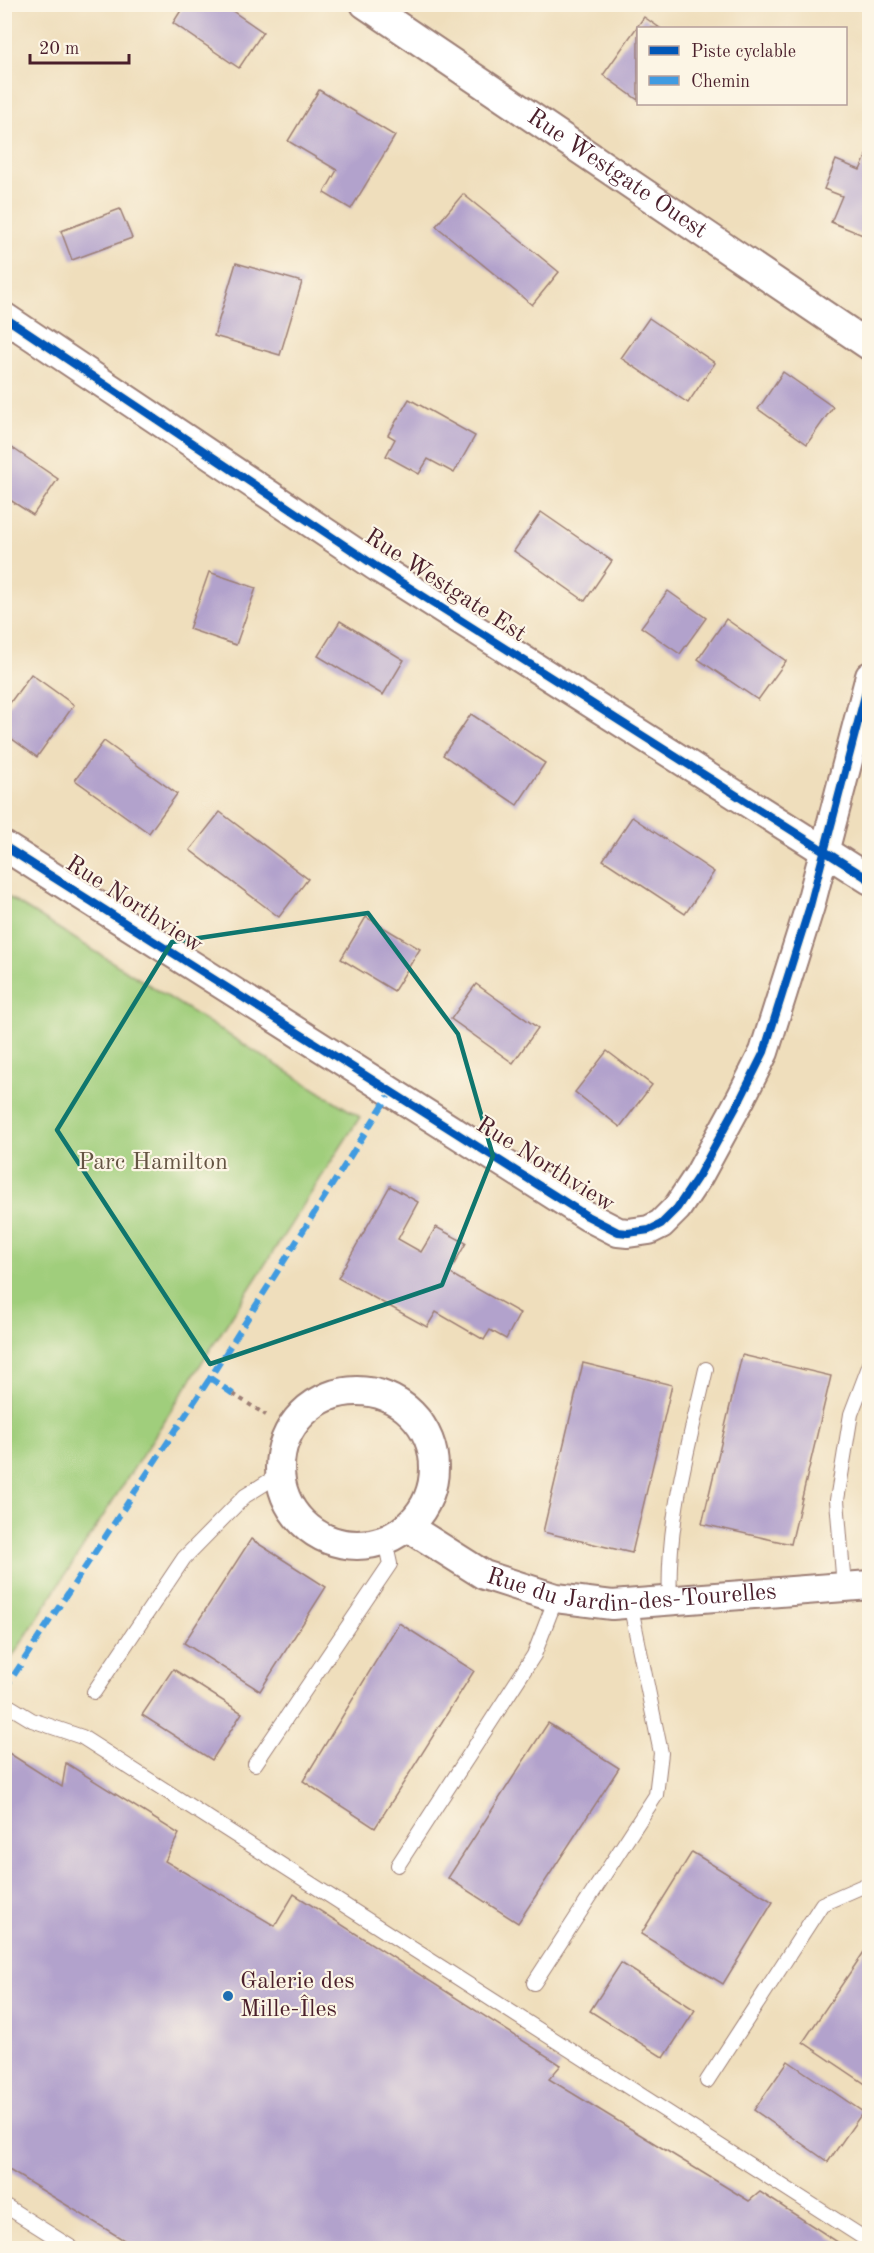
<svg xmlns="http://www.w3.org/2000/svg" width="874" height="2253" viewBox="0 0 874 2253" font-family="'Old Standard TT',serif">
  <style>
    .green { fill: #a0ce7c; stroke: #757654; stroke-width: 1.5 }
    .building { fill: #b2a2cc }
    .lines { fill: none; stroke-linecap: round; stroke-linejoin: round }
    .service-casing { stroke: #9c7e74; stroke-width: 16 }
    .minor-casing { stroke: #9c7e74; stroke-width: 32 }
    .path { stroke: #9c7e74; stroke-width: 4; stroke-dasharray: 4.5 4.5; stroke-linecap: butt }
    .service { stroke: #fff; stroke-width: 14 }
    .minor { stroke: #fff; stroke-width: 28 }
    .quiet { stroke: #409be1; stroke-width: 6; stroke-dasharray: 12 6; stroke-linecap: butt }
    .cycleway-casing { stroke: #fcf5e5; stroke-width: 11 }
    .cycleway { stroke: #0057b8; stroke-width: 8 }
    .marked { fill: none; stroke: #0f766e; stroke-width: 4.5; stroke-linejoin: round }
    .poi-dot { fill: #1f6fb2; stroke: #fcf5e5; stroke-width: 2 }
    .labels { text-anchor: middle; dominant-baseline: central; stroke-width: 4.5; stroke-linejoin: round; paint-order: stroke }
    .street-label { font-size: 24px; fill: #4a1f2b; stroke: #fcf5e5 }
    .park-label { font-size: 24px; fill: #645443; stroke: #fcf5e5 }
    .poi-label { font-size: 24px; fill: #4a1f2b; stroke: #fcf5e5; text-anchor: start }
  </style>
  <rect width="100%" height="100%" fill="#fcf5e5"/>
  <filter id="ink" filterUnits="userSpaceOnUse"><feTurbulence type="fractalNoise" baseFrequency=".0167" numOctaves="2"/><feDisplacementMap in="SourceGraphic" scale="12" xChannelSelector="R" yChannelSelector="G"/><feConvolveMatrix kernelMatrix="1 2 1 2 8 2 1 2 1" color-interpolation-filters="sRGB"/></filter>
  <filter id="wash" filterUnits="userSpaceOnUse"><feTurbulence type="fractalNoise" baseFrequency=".008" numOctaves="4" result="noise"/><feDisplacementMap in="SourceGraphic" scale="24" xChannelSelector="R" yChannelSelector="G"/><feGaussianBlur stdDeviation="1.35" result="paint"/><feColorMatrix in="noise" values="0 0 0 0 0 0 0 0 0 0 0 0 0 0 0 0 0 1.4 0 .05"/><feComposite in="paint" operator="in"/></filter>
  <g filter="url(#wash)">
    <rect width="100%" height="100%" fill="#efdebc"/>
    <polygon class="green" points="5,895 360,1117 11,1659 4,1655"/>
    <g id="blocks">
      <g class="building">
        <polygon points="185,4 222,4 263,32 239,68 173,23"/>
        <polygon points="644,17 660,28 638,28 638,100 603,75"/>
        <polygon points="319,90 395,136 351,209 324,193 337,170 288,141"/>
        <polygon points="870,148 870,238 831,222 842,196 824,189 836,160 860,170"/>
        <polygon points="463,194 559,272 532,305 436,226"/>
        <polygon points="120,209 132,238 72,260 61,231"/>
        <polygon points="236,263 302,282 280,355 214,336"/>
        <polygon points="649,318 715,363 688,403 621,358"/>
        <polygon points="783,372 833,407 807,444 758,409"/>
        <polygon points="409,399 475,436 454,473 428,459 419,474 386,456 395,439 388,435"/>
        <polygon points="8,445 58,479 33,515 4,496 4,451"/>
        <polygon points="541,512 612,561 585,601 514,551"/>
        <polygon points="209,572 256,588 236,645 189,629"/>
        <polygon points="668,591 706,618 680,654 641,627"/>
        <polygon points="726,619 786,661 758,700 698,659"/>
        <polygon points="340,621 404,660 383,695 318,656"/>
        <polygon points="31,674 74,705 37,757 4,733 4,711"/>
        <polygon points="471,714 545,763 517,805 443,755"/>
        <polygon points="104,741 177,794 149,833 75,780"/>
        <polygon points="220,812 308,879 279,917 190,850"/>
        <polygon points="632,817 714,872 685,914 603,860"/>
        <polygon points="366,917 420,949 394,991 341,959"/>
        <polygon points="476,984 538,1028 513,1063 451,1019"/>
        <polygon points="607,1051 652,1085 620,1127 575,1092"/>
        <polygon points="390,1186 418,1202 398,1239 421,1252 436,1227 466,1243 449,1273 520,1313 506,1339 490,1330 484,1340 436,1312 427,1327 338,1278"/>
        <polygon points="742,1355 831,1376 791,1544 702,1524"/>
        <polygon points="583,1363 672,1385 632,1553 543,1532"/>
        <polygon points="251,1539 326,1587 260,1691 184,1643"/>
        <polygon points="399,1623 474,1671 375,1828 303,1781"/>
        <polygon points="173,1669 242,1713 212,1760 142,1715"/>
        <polygon points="548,1723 619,1768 518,1923 448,1878"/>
        <polygon points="4,1750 62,1787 66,1763 179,1834 165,1861 275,1926 294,1894 561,2065 549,2079 749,2201 760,2192 847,2248 137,2248 4,2167"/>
        <polygon points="692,1852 773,1902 723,1984 641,1934"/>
        <polygon points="870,1943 870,2087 803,2042"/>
        <polygon points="621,1963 695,2010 664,2058 590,2011"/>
        <polygon points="788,2061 863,2112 828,2162 754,2110"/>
      </g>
    </g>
  </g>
  <g filter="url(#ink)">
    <use href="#blocks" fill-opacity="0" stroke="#9c7e74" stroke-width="1.5"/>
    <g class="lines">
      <defs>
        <g id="service">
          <polyline points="844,1587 837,1500 851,1414 870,1364"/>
          <path d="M 670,1601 C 666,1522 689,1445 706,1369"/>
          <polyline points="94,1692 184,1558 245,1496 280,1474"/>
          <polyline points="4,1703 32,1720 82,1737 870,2242"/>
          <polyline points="255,1764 390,1564 385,1541"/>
          <polyline points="398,1865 534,1655 556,1598"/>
          <polyline points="534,1983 656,1795 661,1753 630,1603"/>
          <polyline points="707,2081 822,1904 870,1883"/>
          <polyline points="4,2205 72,2248"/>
        </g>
        <g id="minor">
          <path id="s1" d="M 365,4 L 870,346"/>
          <polyline points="4,317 377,567 870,880"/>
          <polyline points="4,846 587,1216 618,1232 628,1233 649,1230 661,1224 677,1208 699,1175 741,1098 764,1052 810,906 870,676"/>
          <circle cx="357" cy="1468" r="77"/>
          <path id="s2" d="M 408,1527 L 484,1575 L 556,1598 L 612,1605 L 870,1585"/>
        </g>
      </defs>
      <use href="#service" class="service-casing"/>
      <use href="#minor" class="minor-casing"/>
      <polyline class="path" points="233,1394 266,1415"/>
      <use href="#service" class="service"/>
      <use href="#minor" class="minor"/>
      <g class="quiet">
        <polyline points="233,1394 210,1378 391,1092"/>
        <polyline points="4,1690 210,1378"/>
      </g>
      <defs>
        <g id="cycleway">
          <polyline points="4,317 377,567 870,880"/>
          <polyline points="4,846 587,1216 618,1232 628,1233 649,1230 661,1224 677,1208 699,1175 741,1098 764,1052 810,906 870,676"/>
        </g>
      </defs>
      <use href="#cycleway" class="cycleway-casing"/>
      <use href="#cycleway" class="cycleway"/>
    </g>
  </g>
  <path class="marked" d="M 368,913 L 458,1034 L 493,1156 L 442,1285 L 210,1364 L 57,1130 L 172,942 Z"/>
  <circle class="poi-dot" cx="228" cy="1996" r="6"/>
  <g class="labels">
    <g class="street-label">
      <text stroke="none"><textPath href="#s1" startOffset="304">Rue Westgate Ouest</textPath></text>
      <text transform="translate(445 586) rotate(33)">Rue Westgate Est</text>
      <text transform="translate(134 905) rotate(33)">Rue Northview</text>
      <text transform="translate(545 1165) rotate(32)">Rue Northview</text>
      <text stroke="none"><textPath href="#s2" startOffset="240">Rue du Jardin-des-Tourelles</textPath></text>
    </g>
    <g class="park-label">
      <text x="153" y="1163">Parc Hamilton</text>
    </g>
    <g class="poi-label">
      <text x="240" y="1982">Galerie des<tspan x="240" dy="28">Mille-Îles</tspan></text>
    </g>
  </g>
  <rect width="874" height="2253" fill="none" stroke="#fcf5e5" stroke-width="24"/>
  <rect x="637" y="27" width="210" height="78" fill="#fcf5e5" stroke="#b59f9b" stroke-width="1.5"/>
  <rect x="649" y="46" width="30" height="9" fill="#0057b8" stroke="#b59f9b" stroke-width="1.5"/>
  <text x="691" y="57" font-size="18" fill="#4a1f2b">Piste cyclable</text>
  <rect x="649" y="76" width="30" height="9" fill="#409be1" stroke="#b59f9b" stroke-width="1.5"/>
  <text x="691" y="87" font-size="18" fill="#4a1f2b">Chemin</text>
  <path d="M30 54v9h99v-9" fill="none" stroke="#4a1f2b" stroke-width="3"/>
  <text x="39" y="54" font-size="18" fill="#4a1f2b" stroke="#fcf5e5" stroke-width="4.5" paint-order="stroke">20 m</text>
</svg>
